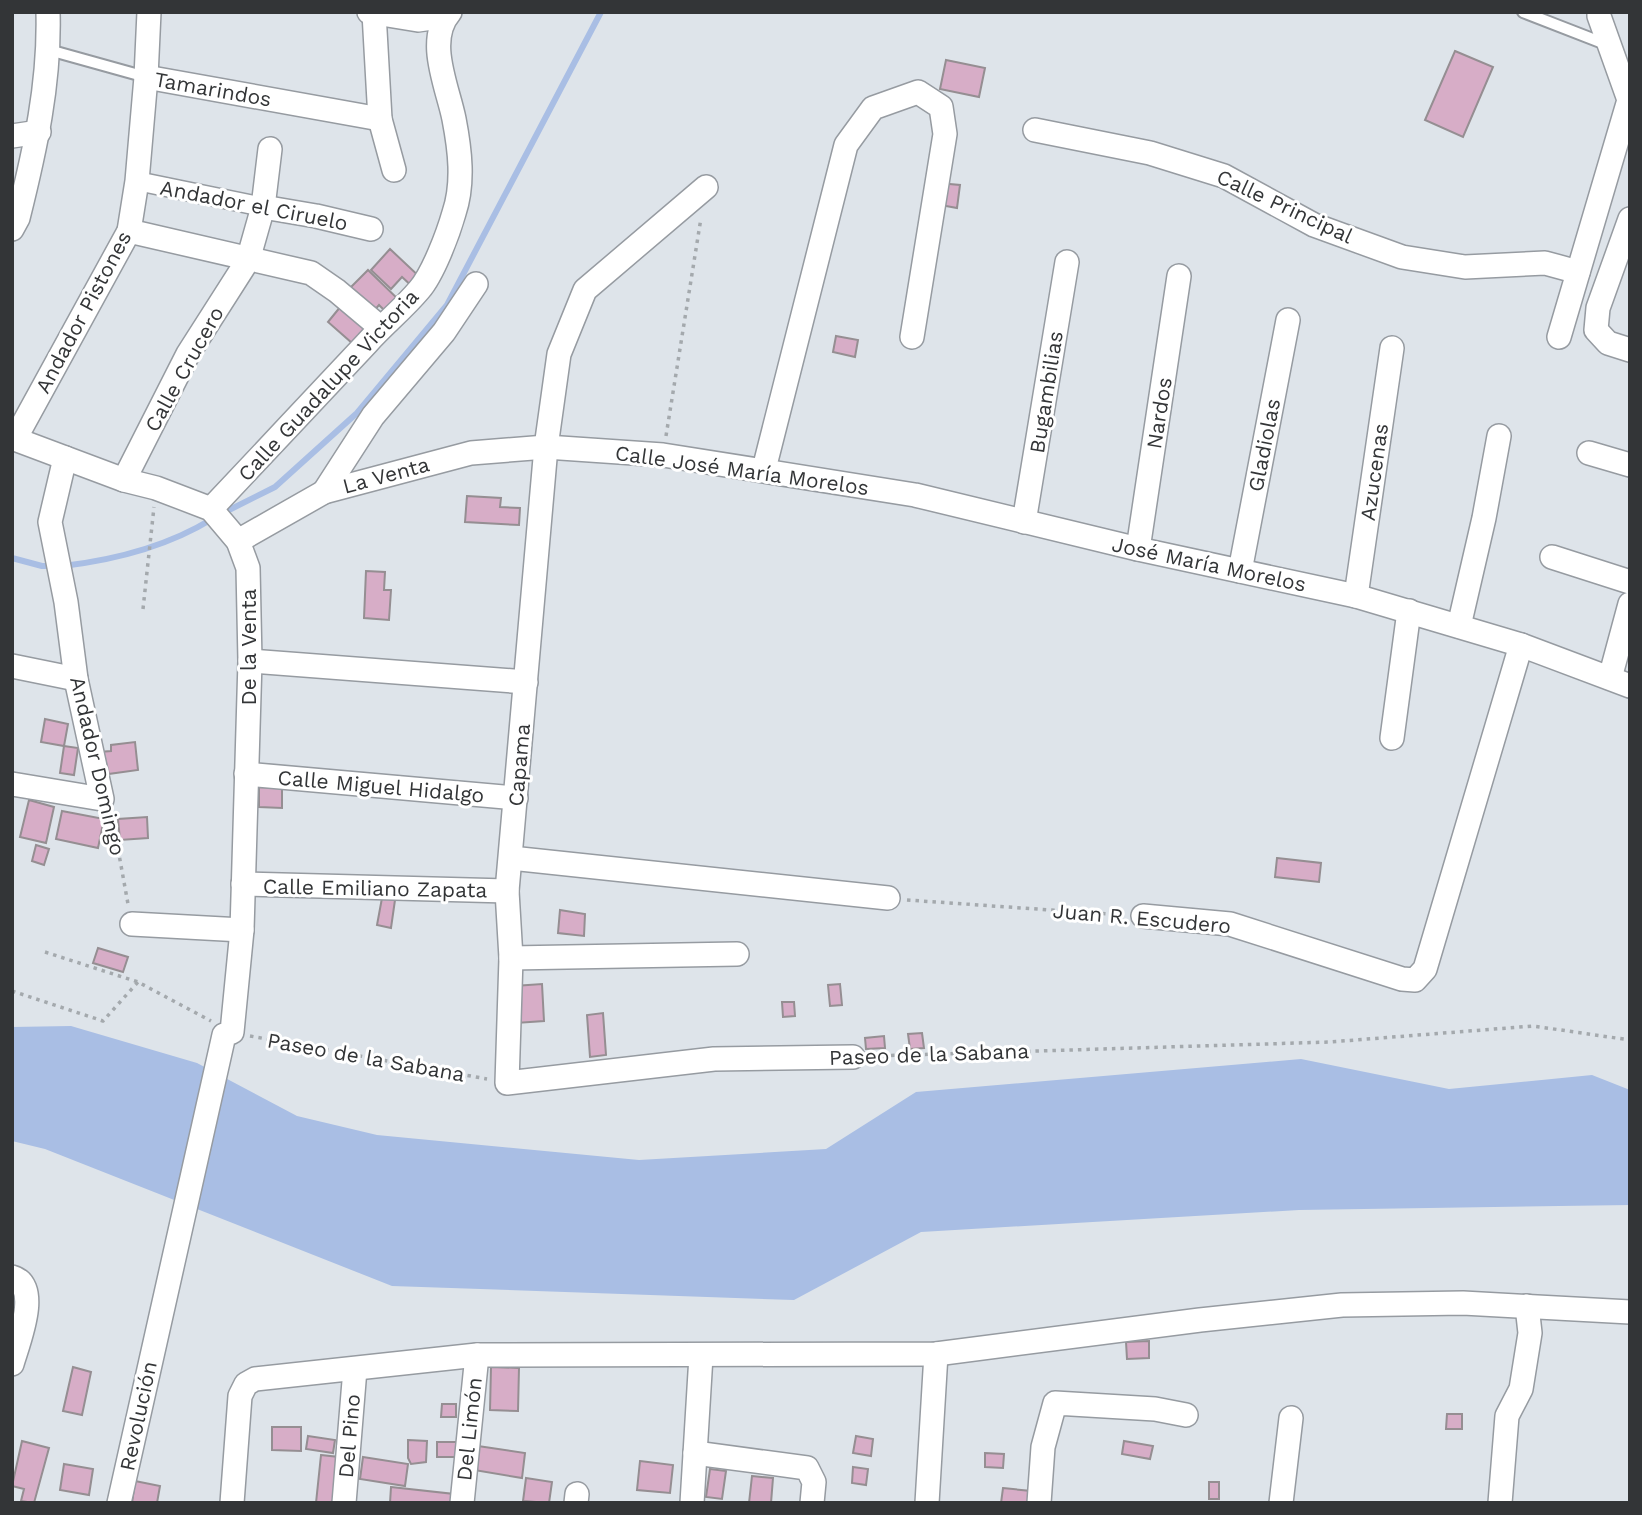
<svg xmlns="http://www.w3.org/2000/svg" width="1642" height="1515" viewBox="0 0 1642 1515" font-family="'Work Sans',sans-serif">
  <style>
    .water { fill: #a9bee4 }
    .lines { fill: none; stroke-linecap: round; stroke-linejoin: round }
    .stream { stroke: #a9bee4; stroke-width: 6 }
    .building { fill: #d7adc7; stroke: #958e92; stroke-width: 2 }
    .service-casing { stroke: #969ba1; stroke-width: 14 }
    .pedestrian-casing { stroke: #969ba1; stroke-width: 21 }
    .minor-casing { stroke: #969ba1; stroke-width: 26 }
    .path { stroke: #a4a9ad; stroke-width: 3.5; stroke-dasharray: 3.5 5; stroke-linecap: butt }
    .service { stroke: #fff; stroke-width: 10 }
    .pedestrian { stroke: #fff; stroke-width: 18 }
    .minor { stroke: #fff; stroke-width: 23 }
    .labels { text-anchor: middle; dominant-baseline: central; stroke-width: 6; stroke-linejoin: round; paint-order: stroke }
    .street-label { font-size: 21px; fill: #333537; stroke: #fff }
  </style>
  <rect width="100%" height="100%" fill="#dee4ea"/>
  <polygon class="water" points="71,1026 197,1063 297,1116 377,1135 639,1160 826,1149 916,1092 1301,1059 1449,1089 1592,1075 1630,1090 1630,1205 1299,1210 921,1232 794,1300 392,1286 45,1149 12,1141 12,1027"/>
  <g class="lines">
    <g class="stream">
      <polyline points="221,514 275,487 357,413 447,305 601,12"/>
      <polyline points="12,558 42,566 52,566"/>
      <path d="M 63,566 C 114,560 168,546 212,519"/>
    </g>
  </g>
  <g class="building">
    <polygon points="1455,51 1493,67 1463,137 1425,120"/>
    <polygon points="946,60 985,68 979,97 940,89"/>
    <polygon points="938,183 960,185 957,208 935,204"/>
    <polygon points="390,249 423,280 415,289 402,277 391,289 371,270"/>
    <polygon points="368,270 402,303 390,316 379,305 373,312 350,288"/>
    <polygon points="345,301 370,322 352,343 328,322"/>
    <polygon points="836,336 858,340 855,357 833,352"/>
    <polygon points="467,496 501,498 500,507 520,508 519,525 465,522"/>
    <polygon points="366,571 385,572 384,590 391,590 389,620 364,618"/>
    <polygon points="45,719 68,724 64,746 41,742"/>
    <polygon points="135,742 138,770 101,775 99,752 111,751 111,745"/>
    <polygon points="64,746 78,748 74,775 60,773"/>
    <polygon points="259,787 282,788 282,808 259,807"/>
    <polygon points="29,800 54,807 46,843 20,837"/>
    <polygon points="62,811 104,819 98,848 56,839"/>
    <polygon points="147,817 148,838 120,840 118,819"/>
    <polygon points="36,845 49,849 44,865 32,861"/>
    <polygon points="1277,858 1321,863 1319,882 1275,877"/>
    <polygon points="382,898 395,900 391,928 377,925"/>
    <polygon points="560,910 585,914 584,936 558,933"/>
    <polygon points="98,948 128,957 123,972 93,963"/>
    <polygon points="542,984 544,1021 516,1023 514,986"/>
    <polygon points="840,984 842,1005 830,1006 828,985"/>
    <polygon points="782,1002 794,1002 795,1016 783,1017"/>
    <polygon points="603,1013 606,1055 590,1057 587,1015"/>
    <polygon points="922,1033 924,1048 910,1049 908,1034"/>
    <polygon points="884,1036 885,1048 866,1049 865,1038"/>
    <polygon points="1149,1341 1149,1358 1127,1359 1126,1342"/>
    <polygon points="73,1367 91,1372 82,1415 63,1411"/>
    <polygon points="491,1367 519,1368 518,1411 490,1410"/>
    <polygon points="442,1404 456,1404 456,1417 441,1417"/>
    <polygon points="1447,1414 1462,1414 1462,1429 1446,1429"/>
    <polygon points="272,1427 301,1427 301,1451 272,1450"/>
    <polygon points="308,1436 335,1440 333,1453 306,1449"/>
    <polygon points="856,1436 873,1439 871,1456 853,1453"/>
    <polygon points="408,1440 427,1441 426,1462 411,1464 408,1458"/>
    <polygon points="22,1441 49,1448 34,1503 21,1501 24,1489 12,1486"/>
    <polygon points="1124,1441 1153,1446 1150,1459 1122,1454"/>
    <rect x="437" y="1442" width="19" height="15"/>
    <polygon points="478,1446 525,1453 522,1478 474,1470"/>
    <polygon points="985,1453 1004,1454 1003,1468 985,1467"/>
    <polygon points="321,1455 339,1457 335,1503 316,1503"/>
    <polygon points="363,1457 408,1464 405,1486 360,1479"/>
    <polygon points="640,1461 673,1465 670,1493 637,1490"/>
    <polygon points="64,1464 93,1469 89,1495 60,1490"/>
    <polygon points="853,1467 868,1469 866,1485 852,1483"/>
    <polygon points="710,1469 726,1471 722,1499 706,1497"/>
    <polygon points="752,1476 773,1478 771,1503 749,1503"/>
    <polygon points="526,1478 552,1482 549,1503 523,1501"/>
    <polygon points="135,1481 160,1486 157,1503 132,1503"/>
    <rect x="1209" y="1482" width="10" height="17"/>
    <polygon points="391,1487 454,1494 453,1503 390,1503"/>
    <polygon points="1003,1488 1031,1491 1029,1503 1001,1503"/>
  </g>
  <g class="lines">
    <defs>
      <g id="service">
        <polyline points="1523,12 1608,45"/>
        <polyline points="49,50 146,77"/>
      </g>
      <polyline id="pedestrian" points="137,181 263,207"/>
      <g id="minor">
        <polyline points="369,12 418,20 446,16"/>
        <polyline points="374,13 380,119 394,170"/>
        <polyline points="146,77 380,119"/>
        <polyline points="1035,130 1150,153 1224,176 1314,225 1402,257 1465,267 1545,263 1578,272"/>
        <polyline points="12,136 39,132"/>
        <polyline points="706,187 585,290 559,354 546,447 507,891 511,958 507,1083 714,1059 853,1057"/>
        <polyline points="263,207 316,216 371,229"/>
        <polyline points="1630,219 1598,308 1596,330 1608,343 1630,350"/>
        <path d="M 12,229 L 18,218 C 35,150 50,83 48,12"/>
        <polyline points="129,231 311,273 337,291 381,328"/>
        <polyline points="1559,337 1629,100 1599,16 1599,12"/>
        <polyline points="12,438 124,480 156,488 211,509 238,541 248,568 250,661 242,930 232,1032 224,1035 119,1503"/>
        <polyline points="15,439 129,231 137,181 146,77 149,12"/>
        <polyline points="1589,453 1630,465"/>
        <polyline points="764,469 846,145 873,108 918,92 941,107 945,134 912,337"/>
        <polyline points="124,480 188,354 248,260 263,207 270,149"/>
        <polyline points="324,492 373,416 444,332 476,284"/>
        <path d="M 211,509 C 263,454 315,398 367,343 C 383,325 403,309 419,290 C 433,274 448,234 454,213 C 464,183 460,150 454,119 C 448,88 425,40 450,12"/>
        <polyline points="1024,522 1067,262"/>
        <polyline points="238,541 324,492 471,453 546,447 663,455 915,495 1138,549 1356,596 1521,645 1630,686"/>
        <polyline points="1138,549 1179,276"/>
        <polyline points="1552,557 1630,582"/>
        <polyline points="1240,571 1288,320"/>
        <polyline points="1356,596 1392,348"/>
        <polyline points="1459,626 1484,518 1499,436"/>
        <polyline points="250,661 526,682"/>
        <polyline points="12,666 76,679"/>
        <polyline points="1610,678 1630,604"/>
        <polyline points="1392,738 1409,611"/>
        <polyline points="246,774 516,798"/>
        <polyline points="12,784 102,799 76,679 66,602 50,522 65,458"/>
        <polyline points="511,858 888,898"/>
        <polyline points="243,884 507,891"/>
        <polyline points="1143,916 1230,924 1402,979 1415,980 1425,969 1521,645"/>
        <polyline points="132,924 242,930"/>
        <polyline points="511,958 737,954"/>
        <path d="M 12,1277 C 42,1285 18,1343 12,1364"/>
        <polyline points="695,1453 807,1468 814,1482 812,1503"/>
        <polyline points="232,1503 240,1396 246,1384 255,1379 477,1355 936,1354 1200,1320 1342,1305 1463,1303 1630,1312"/>
        <polyline points="344,1503 355,1369"/>
        <polyline points="462,1503 477,1355"/>
        <polyline points="576,1503 577,1494"/>
        <polyline points="692,1503 701,1356"/>
        <polyline points="927,1503 936,1354"/>
        <polyline points="1039,1503 1043,1447 1055,1403 1155,1409 1186,1415"/>
        <polyline points="1281,1503 1291,1418"/>
        <polyline points="1500,1503 1507,1416 1521,1389 1530,1333 1527,1306"/>
      </g>
    </defs>
    <use href="#service" class="service-casing"/>
    <use href="#pedestrian" class="pedestrian-casing"/>
    <use href="#minor" class="minor-casing"/>
    <g class="path">
      <polyline points="666,436 701,218"/>
      <polyline points="143,609 154,507"/>
      <polyline points="112,816 128,904"/>
      <polyline points="907,900 1123,915"/>
      <polyline points="45,952 138,982 211,1021"/>
      <polyline points="12,991 103,1021 138,982"/>
      <polyline points="250,1036 487,1079"/>
      <polyline points="874,1056 1330,1042 1533,1026 1630,1040"/>
    </g>
    <use href="#service" class="service"/>
    <use href="#pedestrian" class="pedestrian"/>
    <use href="#minor" class="minor"/>
  </g>
  <g class="labels">
    <g class="street-label">
      <text transform="translate(213 89) rotate(10)">Tamarindos</text>
      <text transform="translate(254 205) rotate(11)">Andador el Ciruelo</text>
      <text transform="translate(1285 206) rotate(25)">Calle Principal</text>
      <text transform="translate(83 312) rotate(-62)">Andador Pistones</text>
      <text transform="translate(184 369) rotate(-61)">Calle Crucero</text>
      <text transform="translate(328 385) rotate(-47)">Calle Guadalupe Victoria</text>
      <text transform="translate(1046 392) rotate(-81)">Bugambilias</text>
      <text transform="translate(1159 413) rotate(-81)">Nardos</text>
      <text transform="translate(1264 445) rotate(-79)">Gladiolas</text>
      <text transform="translate(742 470) rotate(8)">Calle José María Morelos</text>
      <text transform="translate(1374 472) rotate(-82)">Azucenas</text>
      <text transform="translate(386 475) rotate(-15)">La Venta</text>
      <text transform="translate(1209 564) rotate(12)">José María Morelos</text>
      <text transform="translate(248 647) rotate(-90)">De la Venta</text>
      <text transform="translate(519 765) rotate(-85)">Capama</text>
      <text transform="translate(98 766) rotate(77)">Andador Domingo</text>
      <text transform="translate(381 786) rotate(5)">Calle Miguel Hidalgo</text>
      <text transform="translate(375 888) rotate(1)">Calle Emiliano Zapata</text>
      <text transform="translate(1142 918) rotate(5)">Juan R. Escudero</text>
      <text transform="translate(929 1054) rotate(-2)">Paseo de la Sabana</text>
      <text transform="translate(366 1057) rotate(10)">Paseo de la Sabana</text>
      <text transform="translate(138 1416) rotate(-78)">Revolución</text>
      <text transform="translate(469 1429) rotate(-84)">Del Limón</text>
      <text transform="translate(349 1436) rotate(-85)">Del Pino</text>
    </g>
  </g>
  <rect width="1642" height="1515" fill="none" stroke="#333537" stroke-width="28"/>
</svg>
